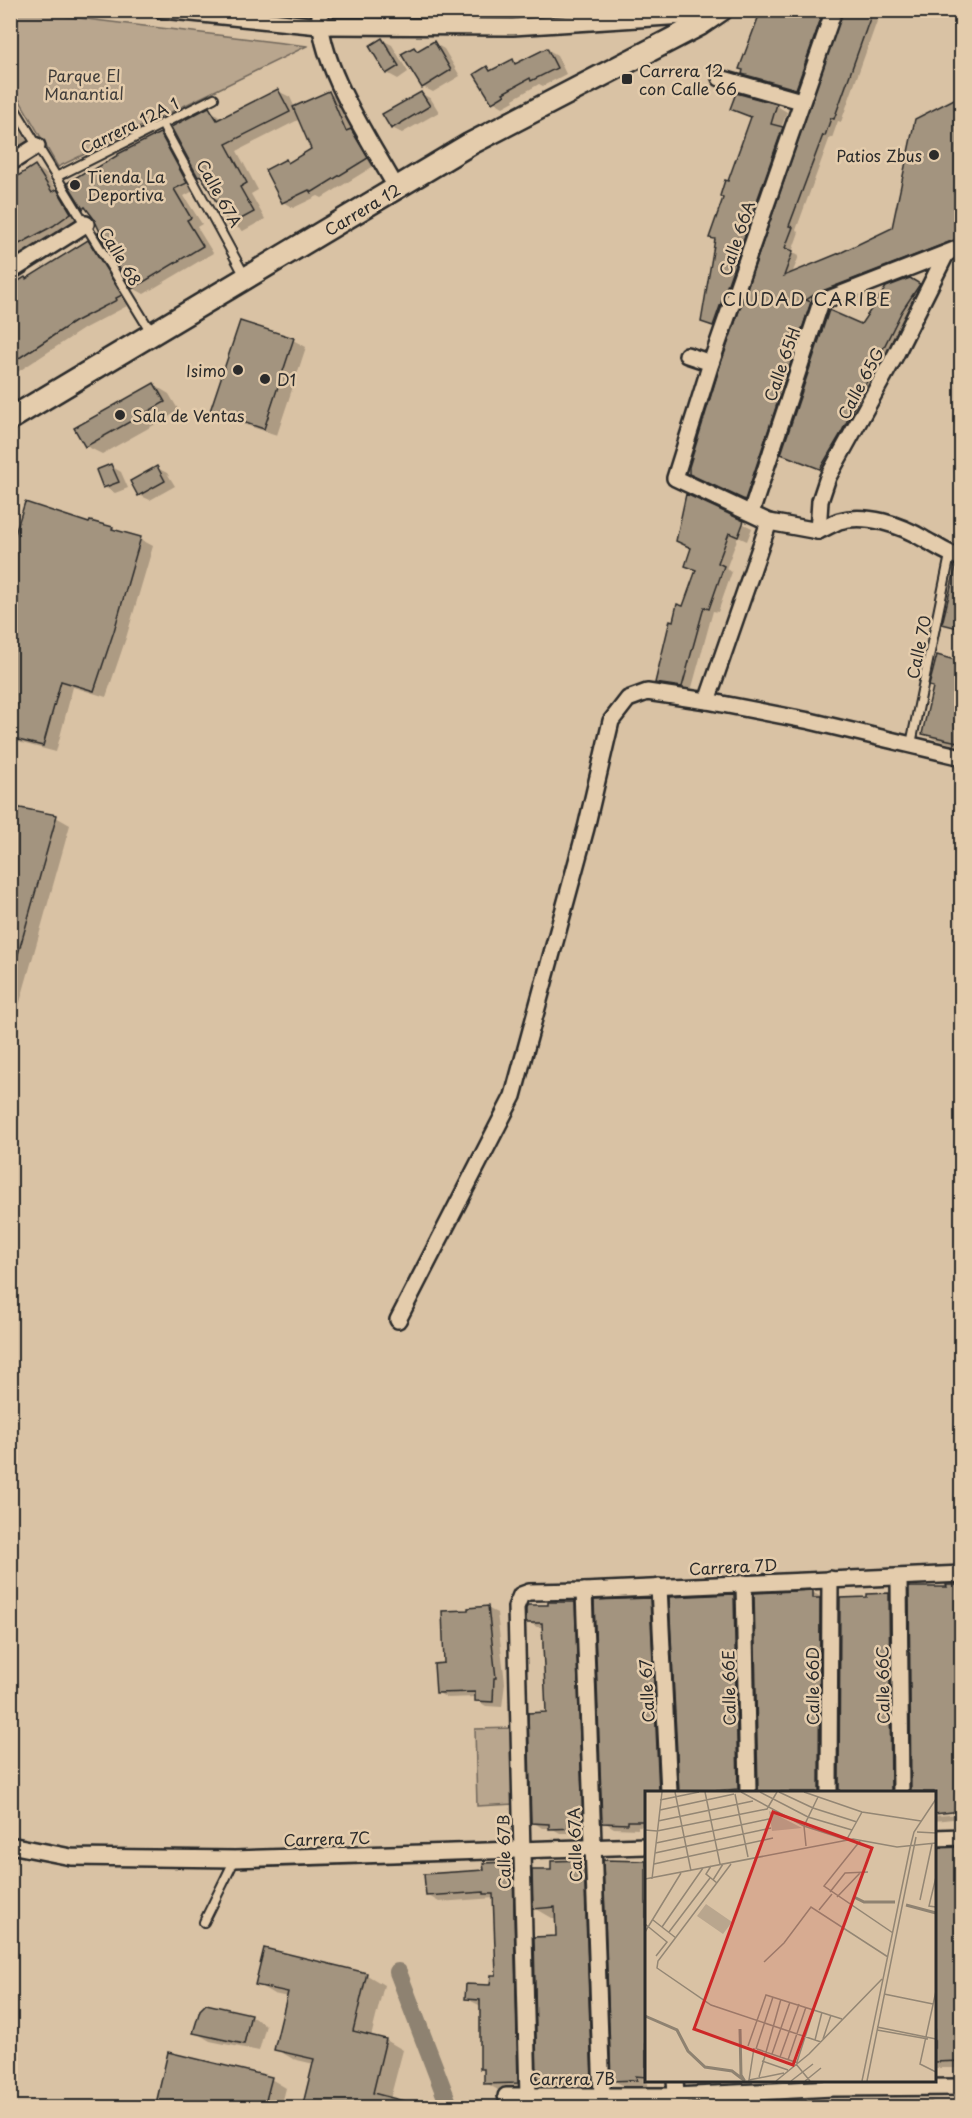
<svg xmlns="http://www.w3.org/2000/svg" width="972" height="2118" viewBox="0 0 972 2118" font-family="'Playpen Sans',sans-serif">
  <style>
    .green { fill: #b9a68e; stroke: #72685c; stroke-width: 1.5 }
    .shadow { fill: #0003 }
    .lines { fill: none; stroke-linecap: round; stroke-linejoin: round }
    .canal { stroke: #8e8271; stroke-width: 18 }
    .building { fill: #a3947f; stroke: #2b2b2b; stroke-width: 1.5 }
    .lane-casing { stroke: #2b2b2b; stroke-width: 12 }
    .street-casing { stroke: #2b2b2b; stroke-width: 20 }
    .secondary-casing { stroke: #2b2b2b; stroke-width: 26 }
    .lane { stroke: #e4ccac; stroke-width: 8 }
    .street { stroke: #e4ccac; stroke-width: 15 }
    .secondary { stroke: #e4ccac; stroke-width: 21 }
    .poi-dot { fill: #2b2b2b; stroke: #e4ccac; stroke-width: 2 }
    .labels { text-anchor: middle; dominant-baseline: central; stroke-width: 5; stroke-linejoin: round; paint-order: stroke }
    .poi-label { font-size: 16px; fill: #2b2b2b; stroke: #e4ccac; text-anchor: start }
    .park-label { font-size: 16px; fill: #403d3a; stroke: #e4ccac }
    .street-label { font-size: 16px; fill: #2b2b2b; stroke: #e4ccac }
    .neighbourhood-label { font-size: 18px; letter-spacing: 1.5px; fill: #2b2b2b; stroke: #e4ccac }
    .inset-river { fill: none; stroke: #8e8271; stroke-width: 3 }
    .inset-road { fill: none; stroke: #938674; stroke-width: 1.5 }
    .view { fill: #cd2828; fill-opacity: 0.15; stroke: #cd2828; stroke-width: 3 }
    .inset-edge { fill: none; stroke: #2b2b2b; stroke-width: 3 }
  </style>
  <rect width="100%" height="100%" fill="#d9c2a4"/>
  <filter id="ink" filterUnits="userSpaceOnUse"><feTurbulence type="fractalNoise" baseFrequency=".0167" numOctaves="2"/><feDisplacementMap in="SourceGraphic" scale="12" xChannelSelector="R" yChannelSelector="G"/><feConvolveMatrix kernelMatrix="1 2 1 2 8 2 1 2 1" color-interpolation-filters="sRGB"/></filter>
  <g filter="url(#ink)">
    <g class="green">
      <polygon points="10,11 21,11 307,46 58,167 11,85"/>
      <polygon points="513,1728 515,1804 477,1806 475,1729"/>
    </g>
    <g class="shadow">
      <polygon points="792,10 831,10 803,92 750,77 744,73"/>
      <polygon points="845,10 881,10 841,122 838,121 832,138 830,137 796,230 799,232 792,252 799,256 792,274 842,254 893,229 962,97 962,243 825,296 812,304 817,307 752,502 697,476"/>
      <polygon points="382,40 392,45 408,72 398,79 387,73"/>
      <polygon points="434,43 444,49 460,76 433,92 423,87 414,48 419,52"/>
      <polygon points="547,49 557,55 566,74 543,86 539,84 513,99 514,101 503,107 493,101 487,68 493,71 513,61 518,64"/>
      <polygon points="278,91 290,97 295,108 329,93 339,99 353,132 361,136 377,164 322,198 318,196 293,208 283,202 286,161 290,164 313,149 300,119 237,151 258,190 251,194 265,219 243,231 231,224 205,179 199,176 209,109 223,119"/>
      <polygon points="421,93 431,99 439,112 402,133 392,128"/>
      <polygon points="737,94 777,106 787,112 781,128 792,134 724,331 702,321 716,241 711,238 752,118 732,109"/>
      <polygon points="10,102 16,113 12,116 28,143 10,154"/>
      <polygon points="160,135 171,141 197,189 184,196 202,224 197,227 213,253 144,294 133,288 90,211 84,207 91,173"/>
      <polygon points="35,167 45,173 56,190 66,196 80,219 61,232 10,261 10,187"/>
      <polygon points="88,242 98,248 131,301 126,304 127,306 85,328 10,377 10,288 27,280"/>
      <polygon points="910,279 927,289 828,473 783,453 861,326"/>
      <polygon points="293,340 306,347 277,435 224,418 211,410"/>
      <polygon points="154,385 169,394 179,411 102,454 86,446"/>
      <polygon points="111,466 121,472 128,488 115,493 104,487"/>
      <polygon points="157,468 167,473 175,486 150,500 139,495"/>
      <polygon points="687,496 752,528 747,541 738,537 726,569 732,572 718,612 713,611 691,691 666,688 657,683 674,623 684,607 697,571 687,565 693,548"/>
      <polygon points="24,504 89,525 112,528 140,539 153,546 126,638 106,697 73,687 56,752 10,740 10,551 15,535 10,538 10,527 15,534"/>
      <polygon points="962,571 962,631 944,624"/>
      <polygon points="962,664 962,747 934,739 924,733"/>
      <polygon points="10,807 56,817 70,825 10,1038"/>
      <polygon points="812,1592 823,1598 829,1792 759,1792 755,1595"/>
      <polygon points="889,1594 899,1600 901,1792 840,1792 841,1599 869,1599 869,1596"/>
      <polygon points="734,1596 744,1601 748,1792 680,1792 671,1598"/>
      <polygon points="649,1599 660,1605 669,1792 646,1792 646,1826 638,1826 638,1829 614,1828 604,1822"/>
      <polygon points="574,1603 584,1609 590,1833 560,1833 551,1828 542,1828 533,1822 548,1714 544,1627 537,1627 528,1622 550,1606"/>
      <polygon points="487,1608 497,1613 505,1683 502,1707 486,1706 476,1700 477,1697 447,1698 437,1692 446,1665 470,1611"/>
      <polygon points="962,1814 962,1818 934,1821 934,1816"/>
      <polygon points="962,1848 962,2068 934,2068 934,1849"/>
      <polygon points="646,1861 646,2080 678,2080 676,2083 647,2081 647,2086 624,2086 613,2080 605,1862"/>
      <polygon points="583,1862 601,1872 609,2091 556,2092 539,2082 557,1938 557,1918 552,1918 535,1908 553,1872"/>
      <polygon points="510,1864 522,1870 530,2090 498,2090 486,2083 486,2070 481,2068 481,2006 467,1999 492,1987 498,1976 495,1898 439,1902 427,1895"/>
      <polygon points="265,1950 367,1975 384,1985 371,2037 386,2040 403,2050 390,2099 416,2108 303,2108 314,2064 293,2059 276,2049 288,1997 274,1994 257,1984"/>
      <polygon points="250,2016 266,2025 259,2051 210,2041 195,2032"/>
      <polygon points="271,2079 286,2088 281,2108 138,2108 140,2102 157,2106"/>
      <polygon points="693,2080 753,2080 753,2082 697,2083"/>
      <polygon points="803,2080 826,2080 809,2084"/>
      <polygon points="931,2101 941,2108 791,2108"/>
    </g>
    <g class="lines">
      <polyline class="canal" points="398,1972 450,2108"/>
    </g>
    <g class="building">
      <polygon points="761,10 824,10 796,89 742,74 743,70 739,69"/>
      <polygon points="843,10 873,10 834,119 831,118 825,136 823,135 789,226 793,227 785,248 793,251 784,276 842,252 892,228 915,119 962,95 962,190 954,193 962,212 962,237 817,293 806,300 811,302 745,500 689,474 689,467 720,366"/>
      <polygon points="382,38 399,66 386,74 369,46"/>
      <polygon points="434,41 451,70 422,88 401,54 414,47 417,51"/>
      <polygon points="547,48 557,68 531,81 530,78 503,93 505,95 492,103 474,74 487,66 490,71 513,59 515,64"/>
      <polygon points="278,89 290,112 226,144 247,183 240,187 254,212 230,225 201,176 198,177 171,127 209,107 217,120"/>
      <polygon points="329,91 346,131 351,129 368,158 311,193 309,190 282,203 265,170 286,159 288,163 311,149 293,107"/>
      <polygon points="421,92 430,106 391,129 382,114"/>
      <polygon points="736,93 777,104 771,124 783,127 713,326 701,322 715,239 709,238 723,198 720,196 725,180 728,181 751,117 730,109"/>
      <polygon points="160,133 187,183 174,189 191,218 187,220 203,246 132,289 98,233 100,232 94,219 85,207 83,209 67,183 88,170 90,172 118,155 118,154"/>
      <polygon points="35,165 52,192 57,189 71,213 53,226 10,249 10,181"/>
      <polygon points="88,240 122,295 116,298 117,300 74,322 10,364 10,286 25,277 26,279"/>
      <polygon points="910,278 920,284 902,311 840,435 820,469 781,454 829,310 861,324 886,287"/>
      <polygon points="240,321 294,338 264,429 210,411"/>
      <polygon points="154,383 165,402 85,447 74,428"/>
      <polygon points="111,464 119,482 103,488 96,470"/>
      <polygon points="157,466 165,481 138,496 130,481"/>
      <polygon points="686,494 744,521 738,537 729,533 718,563 724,566 709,609 704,607 682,687 655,683 670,620 673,621 677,604 683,606 696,570 685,566 691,548 676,541"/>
      <polygon points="25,502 89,523 90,521 113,527 112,529 141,537 114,631 94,691 61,681 43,746 10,738 10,550"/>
      <polygon points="956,566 962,567 962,629 942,624"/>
      <polygon points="937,655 962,662 962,743 922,734 933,687 929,686"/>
      <polygon points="10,806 57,815 15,965 10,965"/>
      <polygon points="946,1585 962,1585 962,1811 934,1814 934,1792 911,1792 909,1587 947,1587"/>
      <polygon points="813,1590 813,1598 820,1598 819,1792 758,1792 754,1593"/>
      <polygon points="889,1593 891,1792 839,1792 840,1598 867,1597 867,1594"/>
      <polygon points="734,1594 738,1789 706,1792 679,1792 669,1597"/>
      <polygon points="650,1598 659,1792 646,1792 646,1821 628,1821 628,1824 602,1823 594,1600"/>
      <polygon points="548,1602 575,1602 583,1823 581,1823 581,1828 549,1829 549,1824 531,1823 528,1713 546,1712 542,1623 526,1623 526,1609 527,1605 548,1605"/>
      <polygon points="488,1606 496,1678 494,1678 493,1702 475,1701 475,1692 436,1693 434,1664 444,1663 442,1611 468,1610 468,1608"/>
      <polygon points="962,1847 962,2061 934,2062 934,1848"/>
      <polygon points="584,1860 592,2082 537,2083 534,1937 556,1936 555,1907 533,1909 532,1870 551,1870 551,1861"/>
      <polygon points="603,1860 646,1861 646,2077 636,2076 637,2080 611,2081"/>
      <polygon points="510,1862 510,1869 513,1869 518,2083 484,2084 484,2069 480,2069 480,2000 465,1999 466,1984 490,1985 491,1975 496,1975 493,1894 484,1894 484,1892 426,1896 424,1874 484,1870 483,1863"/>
      <polygon points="264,1948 367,1973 353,2031 386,2039 373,2093 408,2102 407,2108 302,2108 314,2059 274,2050 288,1992 255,1985"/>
      <polygon points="206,2004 251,2014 244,2044 193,2033 200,2010"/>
      <polygon points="168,2052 272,2077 264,2108 248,2108 222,2102 221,2108 155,2108"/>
    </g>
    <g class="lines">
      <defs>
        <g id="lane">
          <polyline points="10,101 151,332"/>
          <polyline points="162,124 246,278"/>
          <polyline points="56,177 214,98"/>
          <polyline points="911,744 950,555"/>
          <polyline points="204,1922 235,1859"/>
        </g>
        <g id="street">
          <polyline points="162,10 319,26 513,27 715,14"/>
          <path d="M 320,10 C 317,63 371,142 397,189"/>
          <polyline points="720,78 801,101"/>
          <polyline points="10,163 37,146"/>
          <polyline points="10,272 86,224"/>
          <polyline points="687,355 711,363"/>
          <polyline points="751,513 821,302 962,247"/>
          <polyline points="818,531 769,522 675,478 711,363 834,10"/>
          <polyline points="818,531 820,501 828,477 895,356 946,254"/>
          <path d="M 818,531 C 825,528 832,524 839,521 C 866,513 901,525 924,539 C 937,546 947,554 962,558"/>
          <polyline points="707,701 769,522"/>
          <polyline points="398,1320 513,1096 586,828 611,721 628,699 647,692 707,701 810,721 962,757"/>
          <polyline points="899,1578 901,1792"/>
          <polyline points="744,1583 748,1792"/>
          <polyline points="659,1587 669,1792"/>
          <polyline points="584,1591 602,2096"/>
          <polyline points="829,1792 830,1579"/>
          <polyline points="934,1838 962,1837"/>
          <polyline points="10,1845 71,1857 235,1859 646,1846"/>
          <polyline points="675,2080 677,2108"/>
          <polyline points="506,2096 675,2096 833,2088 962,2087"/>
          <polyline points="528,2097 516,1607 521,1595 529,1592 584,1591 962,1574"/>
        </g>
        <polyline id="secondary" points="10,419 470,144 699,25 721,10"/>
      </defs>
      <use href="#lane" class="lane-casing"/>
      <use href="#street" class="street-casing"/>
      <use href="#secondary" class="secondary-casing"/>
      <use href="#lane" class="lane"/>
      <use href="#street" class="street"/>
      <use href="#secondary" class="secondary"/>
    </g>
  </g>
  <g class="poi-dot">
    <rect x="621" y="73" width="12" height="12" rx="3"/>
    <circle cx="934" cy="155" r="6"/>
    <circle cx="75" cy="185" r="6"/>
    <circle cx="238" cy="370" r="6"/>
    <circle cx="265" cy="379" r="6"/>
    <circle cx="120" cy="415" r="6"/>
  </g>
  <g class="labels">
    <g class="poi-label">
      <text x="639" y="70">Carrera 12<tspan x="639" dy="18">con Calle 66</tspan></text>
      <text x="922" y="155" text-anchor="end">Patios Zbus</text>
      <text x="87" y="176">Tienda La<tspan x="87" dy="18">Deportiva</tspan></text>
      <text x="226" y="370" text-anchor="end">Isimo</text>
      <text x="277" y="379">D1</text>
      <text x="132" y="415">Sala de Ventas</text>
    </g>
    <g class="park-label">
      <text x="84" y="75">Parque El<tspan x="84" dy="18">Manantial</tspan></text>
    </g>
    <g class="street-label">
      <text transform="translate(129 125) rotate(-26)">Carrera 12A 1</text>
      <text transform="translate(220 193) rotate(61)">Calle 67A</text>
      <text transform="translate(362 209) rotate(-31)">Carrera 12</text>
      <text transform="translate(736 238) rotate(-71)">Calle 66A</text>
      <text transform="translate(121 256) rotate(59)">Calle 68</text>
      <text transform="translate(781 364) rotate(-71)">Calle 65H</text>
      <text transform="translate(860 383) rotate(-62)">Calle 65G</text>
      <text transform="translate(918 647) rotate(-78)">Calle 70</text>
      <text transform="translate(733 1566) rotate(-3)">Carrera 7D</text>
      <text transform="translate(882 1685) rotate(-91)">Calle 66C</text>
      <text transform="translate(812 1686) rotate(-90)">Calle 66D</text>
      <text transform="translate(728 1688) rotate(-91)">Calle 66E</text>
      <text transform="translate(646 1691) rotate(-93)">Calle 67</text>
      <text transform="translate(327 1838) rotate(-2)">Carrera 7C</text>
      <text transform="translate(574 1845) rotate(-92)">Calle 67A</text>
      <text transform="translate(503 1852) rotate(-91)">Calle 67B</text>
      <text x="572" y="2078">Carrera 7B</text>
    </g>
    <g class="neighbourhood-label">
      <text x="807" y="298">CIUDAD CARIBE</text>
    </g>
  </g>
  <g transform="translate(645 1791)">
    <rect width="291" height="291" fill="#d9c2a4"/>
    <path d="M 124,20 L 157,37 L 127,40 ZM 61,113 L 87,131 L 78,143 L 52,125 Z" fill="#b9a68e"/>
    <path class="inset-river" d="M 209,106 L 219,111 L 250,111M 261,114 L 291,122M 0,225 L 32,239 L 43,260 L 60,276 L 87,280 L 100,290M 95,238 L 96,284 L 99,289"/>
    <path class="inset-road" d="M 30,1 L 46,80M 60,1 L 75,73M 96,1 L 159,35 L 199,48M 115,1 L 163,26 L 207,39M 134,1 L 168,17 L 212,31M 159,1 L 217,21 L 276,30M 90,3 L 103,66M 15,9 L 54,1M 15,19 L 89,3M 13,30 L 108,10M 0,39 L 12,40 L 122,18 L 132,1M 272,41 L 291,42M 202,48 L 217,21M 215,50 L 179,95 L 248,142M 11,52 L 124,28M 161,55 L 159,35 L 173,6M 10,62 L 126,37M 9,73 L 128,47M 86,73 L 13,170 L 12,177 L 66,214 L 176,251M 66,75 L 61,83 L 72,92M 291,86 L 284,115 L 291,116M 0,88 L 208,48 L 252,56 L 291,52M 7,88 L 17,1M 68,89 L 78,73M 185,101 L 200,82 L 223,81M 192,106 L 215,82M 275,109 L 287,53M 174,119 L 187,103M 8,129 L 31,147M 0,133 L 22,151 L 11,165M 17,136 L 58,77M 0,141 L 36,82M 24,141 L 65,87M 119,171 L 139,152 L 166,116 L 243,166M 291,200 L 275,273 L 291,281M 239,203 L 288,213M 232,236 L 291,248M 232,239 L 283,248M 178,248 L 186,224M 170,249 L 177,221M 103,255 L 121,204 L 197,228M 109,257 L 104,289 L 139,282M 111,258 L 128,206M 112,258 L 153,272M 127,263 L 145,211M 135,266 L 154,213M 143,269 L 161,216M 117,270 L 143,279M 152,271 L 169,218M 151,273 L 165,290M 114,286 L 136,208M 131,290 L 164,263 L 237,188M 146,290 L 168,273M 160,290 L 176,277M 217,290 L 265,57 L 269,41 L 291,8M 222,290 L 271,46"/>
    <path class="view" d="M 128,21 L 227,57 L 148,274 L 49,238 Z"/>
    <rect width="291" height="291" class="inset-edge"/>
  </g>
  <rect width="972" height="2118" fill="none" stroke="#e4ccac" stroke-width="36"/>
  <rect x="18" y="18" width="936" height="2082" fill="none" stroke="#2b2b2b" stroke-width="2" filter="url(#ink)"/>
</svg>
